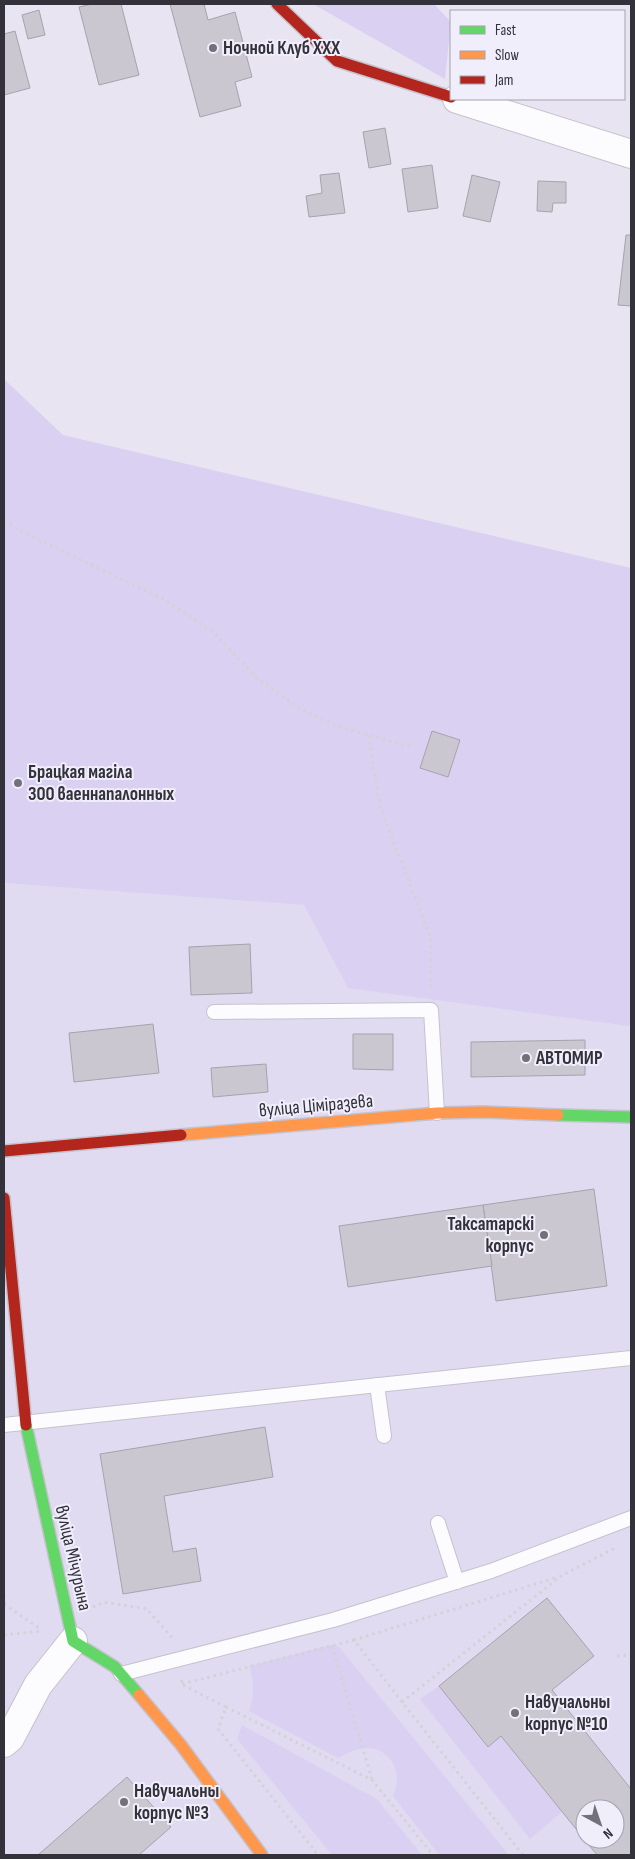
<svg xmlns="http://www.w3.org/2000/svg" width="635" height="1859" viewBox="0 0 635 1859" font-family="'Sofia Sans Condensed',sans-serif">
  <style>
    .built { fill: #e1dbf2; fill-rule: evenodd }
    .green { fill: #dad1f2 }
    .building { fill: #cac7d1; stroke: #a6a3ad; fill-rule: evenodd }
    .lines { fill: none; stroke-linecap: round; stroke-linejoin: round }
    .lane-casing { stroke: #c5c2cd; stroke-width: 16 }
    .street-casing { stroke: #c5c2cd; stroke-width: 30 }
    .fast-casing { stroke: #c5c2cd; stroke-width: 14 }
    .slow-casing { stroke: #c5c2cd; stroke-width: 14 }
    .jam-casing { stroke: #c5c2cd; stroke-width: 14 }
    .path { stroke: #d3d2d6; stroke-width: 3; stroke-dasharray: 2.5 4; stroke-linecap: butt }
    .lane { stroke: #fcfbfd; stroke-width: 14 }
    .street { stroke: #fcfbfd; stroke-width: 28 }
    .fast { stroke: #63d668; stroke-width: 11 }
    .slow { stroke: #ff974d; stroke-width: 11 }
    .jam { stroke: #b3261e; stroke-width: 11 }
    .poi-dot { fill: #72707a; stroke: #f1eefc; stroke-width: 2 }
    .labels { text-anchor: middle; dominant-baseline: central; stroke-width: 4; stroke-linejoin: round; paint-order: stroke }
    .poi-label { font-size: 19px; font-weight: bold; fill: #33313a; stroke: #f1eefc; text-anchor: start }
    .street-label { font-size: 19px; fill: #33313a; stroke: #f1eefc }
  </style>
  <rect width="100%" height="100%" fill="#e8e4f1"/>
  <path class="built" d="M 4,801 L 631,844 L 631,1855 L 4,1855 ZM 585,1809 L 615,1809 L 615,1839 L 585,1839 Z"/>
  <g class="green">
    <polygon points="313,4 434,4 451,22 445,79"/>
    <polygon points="4,379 63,435 631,568 631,1024 628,1026 348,988 304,905 4,883"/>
    <path d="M 334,1644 L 340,1648 L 509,1855 L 439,1855 L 393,1796 C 394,1792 397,1787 397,1782 C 398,1761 381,1744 360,1749 C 352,1750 345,1755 338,1758 L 249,1711 C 254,1695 255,1682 249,1666 Z"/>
    <polygon points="439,1686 488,1747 501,1736 562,1812 530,1839 420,1699"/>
    <polygon points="242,1725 377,1799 422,1855 332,1855 237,1739"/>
  </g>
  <g class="building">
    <polygon points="92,4 121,4 139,75 99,85 79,7"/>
    <polygon points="170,4 204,4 208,20 235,12 252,77 235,82 241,106 200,117"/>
    <polygon points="39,10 45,35 28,39 22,15"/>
    <polygon points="15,31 30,88 4,95 4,34"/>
    <polygon points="385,128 391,164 369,168 363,132"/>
    <polygon points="432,165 438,208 408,212 402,169"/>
    <polygon points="339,173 345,213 309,217 306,196 322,193 320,175"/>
    <polygon points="472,175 500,182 490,222 463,216"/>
    <polygon points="538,181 566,182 566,203 553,203 552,212 537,211"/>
    <polygon points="626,235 631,235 631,306 618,305"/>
    <polygon points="432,731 460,740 448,777 420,768"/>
    <polygon points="250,944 252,993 191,995 189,947"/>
    <polygon points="153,1024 159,1073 74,1082 69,1033"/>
    <polygon points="353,1034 393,1034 393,1070 353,1069"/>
    <polygon points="585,1040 585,1075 471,1077 471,1042"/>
    <polygon points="266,1064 268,1092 213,1097 211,1068"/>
    <polygon points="594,1189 607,1286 496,1301 483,1205"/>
    <polygon points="483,1205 492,1266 348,1287 339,1226"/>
    <polygon points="265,1427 273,1477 164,1496 173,1552 196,1548 201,1581 123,1594 100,1454"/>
    <path d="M 547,1598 L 594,1656 L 552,1690 L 631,1789 L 631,1855 L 597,1855 L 501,1736 L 488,1747 L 439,1686 ZM 585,1809 L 615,1809 L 615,1839 L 585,1839 Z"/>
    <polygon points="127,1777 171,1827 139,1855 38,1855"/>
  </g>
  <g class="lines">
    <defs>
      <g id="lane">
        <polyline points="214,1012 431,1010 437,1113"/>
        <polyline points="377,1385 384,1436"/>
        <polyline points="4,1425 631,1358"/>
        <polyline points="438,1523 457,1582"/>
        <polyline points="121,1674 333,1620 491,1571 631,1518"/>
      </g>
      <g id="street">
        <polyline points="457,99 631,154"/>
        <polyline points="4,1743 10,1738 38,1685 73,1641"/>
      </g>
      <g id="fast">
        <polyline points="558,1115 631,1117"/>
        <polyline points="26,1425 73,1641 115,1667 139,1695"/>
      </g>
      <g id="slow">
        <polyline points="181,1135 437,1113 483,1112 558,1115"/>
        <polyline points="139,1695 181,1745 262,1855"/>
      </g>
      <g id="jam">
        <polyline points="277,4 337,61 451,97"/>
        <polyline points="4,1151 181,1135"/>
        <polyline points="4,1198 26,1425"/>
      </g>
    </defs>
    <use href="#lane" class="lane-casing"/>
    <use href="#street" class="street-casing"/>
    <use href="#fast" class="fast-casing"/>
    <use href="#slow" class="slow-casing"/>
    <use href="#jam" class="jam-casing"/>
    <g class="path">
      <polyline points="4,521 30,536 164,599 215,634 257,678 299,708 337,726 411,747"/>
      <polyline points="368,735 380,806 431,939 431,990"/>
      <polyline points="4,1595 5,1605"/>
      <polyline points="4,1604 42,1630"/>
      <polyline points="93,1607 104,1602 147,1609 174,1640"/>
      <polyline points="4,1635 42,1631"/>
      <polyline points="332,1646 372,1779"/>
      <polyline points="617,1656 631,1655"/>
      <polyline points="182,1680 181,1684 226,1707 218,1729 318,1855"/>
      <polyline points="182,1684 354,1640"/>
      <polyline points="402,1702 354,1640 558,1577"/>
      <polyline points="226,1707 372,1780 433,1855"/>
      <polyline points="523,1855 402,1702 561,1576 617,1547"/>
    </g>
    <use href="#lane" class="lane"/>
    <use href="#street" class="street"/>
    <use href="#fast" class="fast"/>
    <use href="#slow" class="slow"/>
    <use href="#jam" class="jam"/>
  </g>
  <g class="poi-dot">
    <circle cx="213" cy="48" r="5"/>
    <circle cx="18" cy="783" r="5"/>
    <circle cx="526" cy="1058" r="5"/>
    <circle cx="544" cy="1235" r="5"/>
    <circle cx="515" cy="1713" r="5"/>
    <circle cx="124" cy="1802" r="5"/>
  </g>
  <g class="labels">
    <g class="poi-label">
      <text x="223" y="48">Ночной Клуб ХХХ</text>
      <text x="28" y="772">Брацкая магіла<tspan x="28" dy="22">300 ваеннапалонных</tspan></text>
      <text x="536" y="1058">АВТОМИР</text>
      <text x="534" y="1224" text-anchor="end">Таксатарскі<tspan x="534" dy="22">корпус</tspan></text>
      <text x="525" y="1702">Навучальны<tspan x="525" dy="22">корпус №10</tspan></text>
      <text x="134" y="1791">Навучальны<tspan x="134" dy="22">корпус №3</tspan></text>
    </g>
    <g class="street-label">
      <text transform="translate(316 1106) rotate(-5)">вуліца Ціміразева</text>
      <text transform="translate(73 1558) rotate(77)">вуліца Мічурына</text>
    </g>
  </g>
  <rect width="635" height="1859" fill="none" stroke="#33313a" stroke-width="10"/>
  <rect x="450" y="10" width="175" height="90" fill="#f1eefc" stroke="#a5a2ae"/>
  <rect x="460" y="26" width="25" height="8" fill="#63d668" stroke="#a5a2ae"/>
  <text x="495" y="35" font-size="15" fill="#33313a">Fast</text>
  <rect x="460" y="51" width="25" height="8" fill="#ff974d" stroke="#a5a2ae"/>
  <text x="495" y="60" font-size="15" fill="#33313a">Slow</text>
  <rect x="460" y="76" width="25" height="8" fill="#b3261e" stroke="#a5a2ae"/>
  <text x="495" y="85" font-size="15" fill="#33313a">Jam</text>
  <g transform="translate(600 1824) rotate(140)"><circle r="24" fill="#f1eefc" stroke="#a5a2ae"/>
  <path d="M0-4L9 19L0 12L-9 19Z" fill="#72707a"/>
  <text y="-8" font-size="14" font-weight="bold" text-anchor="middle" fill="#33313a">N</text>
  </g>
</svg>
